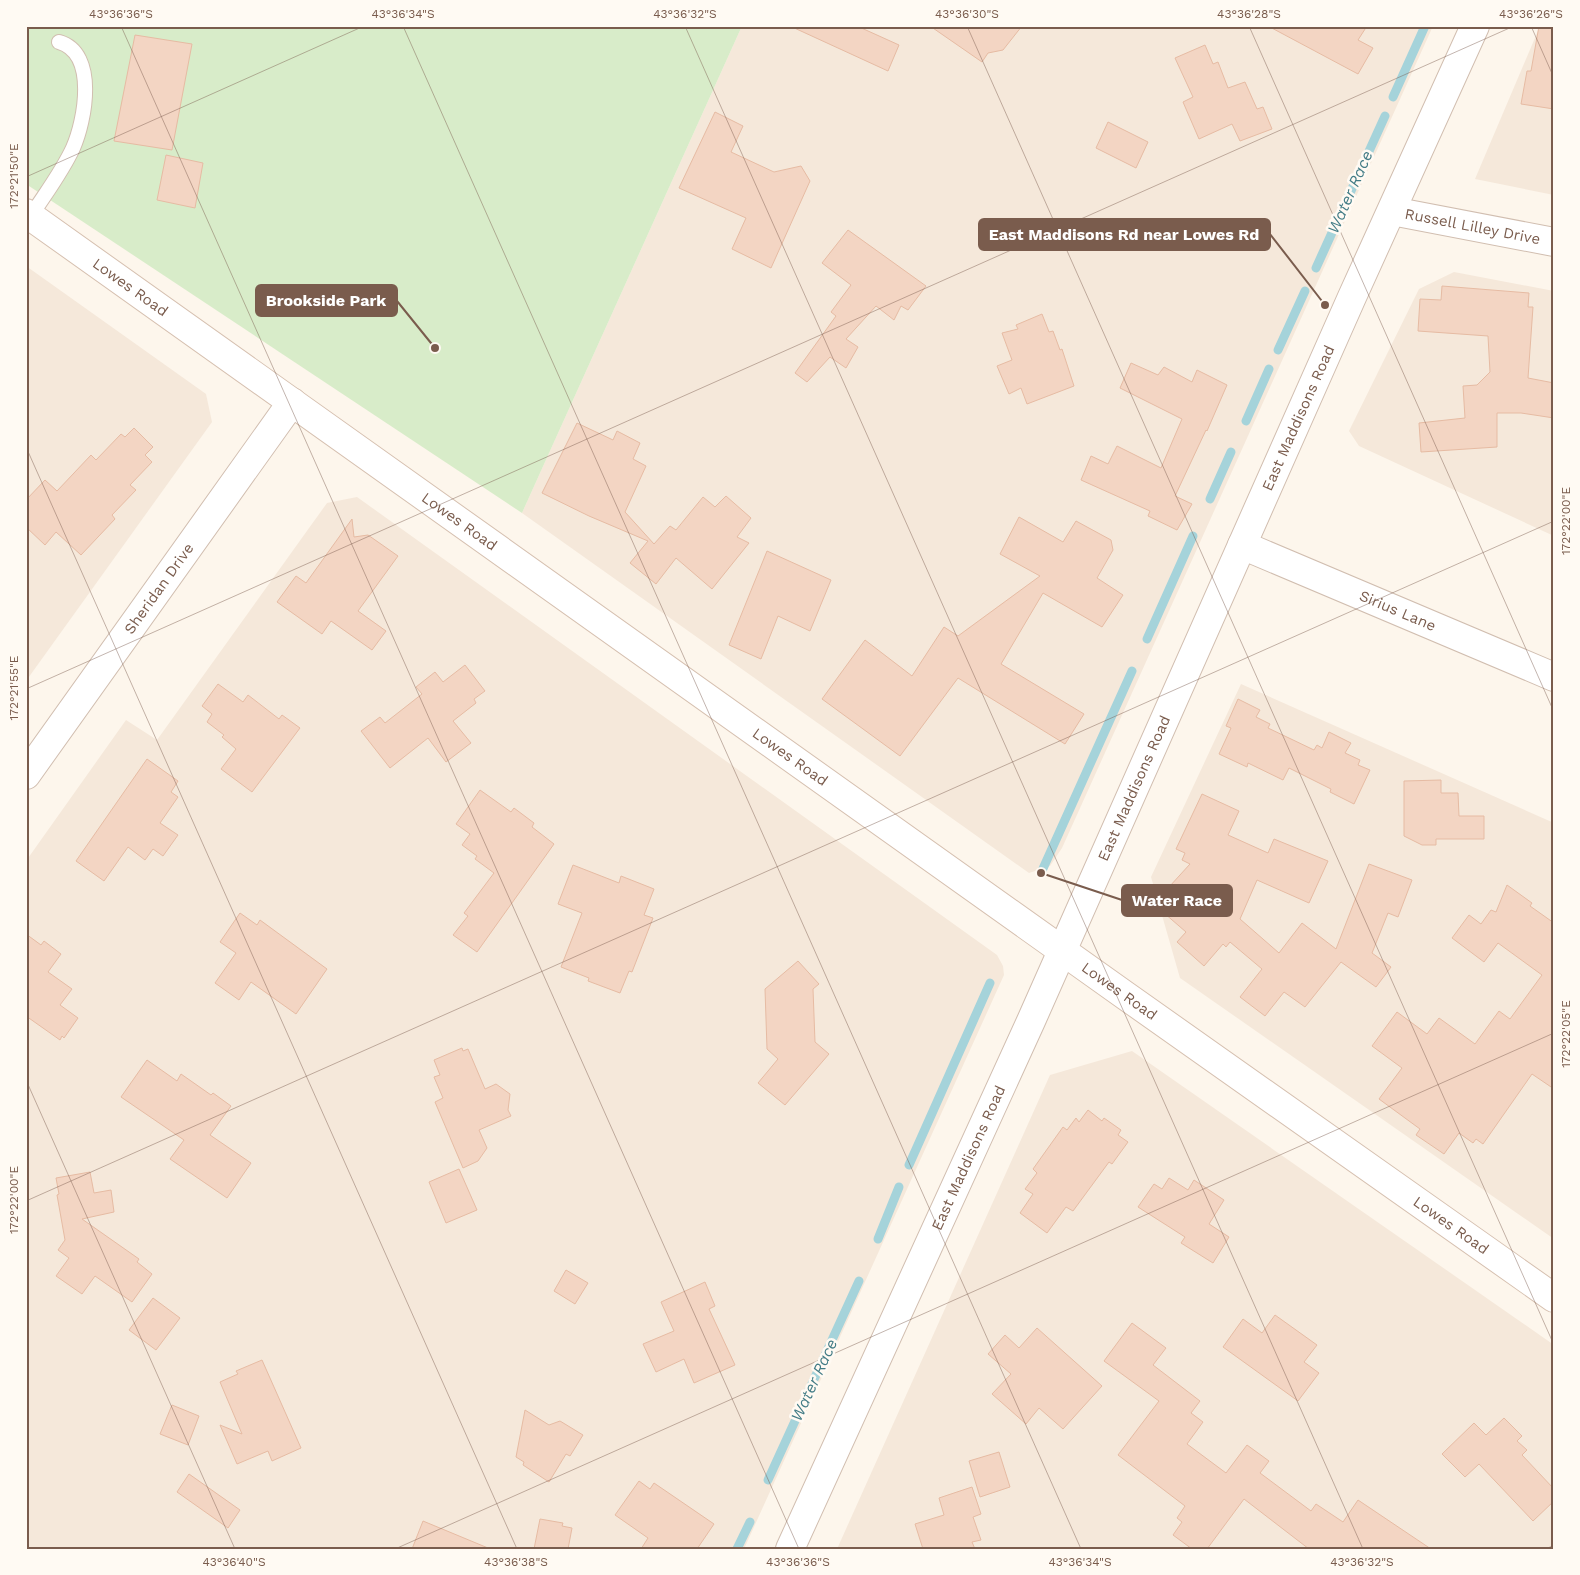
<svg xmlns="http://www.w3.org/2000/svg" width="1580" height="1575" viewBox="0 0 1580 1575" font-family="'Work Sans',sans-serif">
  <style>
    .residential { fill: #f5e8da }
    .green { fill: #d8ecc9 }
    .lines { fill: none; stroke-linecap: round; stroke-linejoin: round }
    .stream { stroke: #a5d3da; stroke-width: 9 }
    .building { fill: #f3d5c3; stroke: #e6bba3 }
    .service-casing { stroke: #d1beb0; stroke-width: 16 }
    .minor-casing { stroke: #d1beb0; stroke-width: 30 }
    .tertiary-casing { stroke: #d1beb0; stroke-width: 30 }
    .secondary-casing { stroke: #d6c0b0; stroke-width: 30 }
    .service { stroke: #fff; stroke-width: 14 }
    .minor { stroke: #fff; stroke-width: 28 }
    .tertiary { stroke: #fff; stroke-width: 28 }
    .secondary { stroke: #fff; stroke-width: 28 }
    .ticks { fill: none; stroke: #7a5c4d; stroke-width: 1; stroke-opacity: 0.45 }
    .labels { text-anchor: middle; dominant-baseline: central; stroke-width: 5; stroke-linejoin: round; paint-order: stroke }
    .street-label { font-size: 15px; fill: #7a5c4d; stroke: #fffaf3 }
    .water-label { font-size: 16px; font-style: italic; fill: #437c86; stroke: #fffaf3 }
    .leader { fill: none; stroke: #7a5c4d; stroke-width: 2 }
    .callout-dot { fill: #7a5c4d; stroke: #fffaf3; stroke-width: 2 }
    .callout { fill: #7a5c4d; stroke: #7a5c4d; stroke-width: 2 }
    .callout-label { font-size: 16px; text-anchor: middle; font-weight: bold; fill: #fff }
    .neatline { fill: none; stroke: #7a5c4d; stroke-width: 2 }
    .ticks-label { font-size: 12px; text-anchor: middle; fill: #7a5c4d }
  </style>
  <rect width="100%" height="100%" fill="#fdf6ec"/>
  <g class="residential">
    <polygon points="742,26 1433,26 1062,848 1050,866 1029,873 522,513"/>
    <polygon points="1540,26 1554,26 1554,195 1475,179"/>
    <polygon points="26,266 206,394 212,422 26,681"/>
    <polygon points="1454,272 1554,291 1554,536 1359,446 1349,431 1419,289"/>
    <polygon points="357,497 997,955 1003,966 1004,975 744,1549 26,1549 26,861 126,720 157,740 327,503"/>
    <polygon points="1241,684 1554,823 1554,1239 1180,978 1151,877"/>
    <polygon points="1132,1051 1554,1345 1554,1549 837,1549 1050,1075"/>
  </g>
  <polygon class="green" points="26,26 742,26 522,513 26,184"/>
  <g class="lines">
    <g class="stream">
      <polyline points="1393,97 1425,26"/>
      <polyline points="1316,268 1385,116"/>
      <polyline points="1278,350 1305,291"/>
      <polyline points="1246,421 1269,369"/>
      <polyline points="1210,499 1231,452"/>
      <polyline points="1147,639 1193,536"/>
      <polyline points="1041,873 1132,671"/>
      <polyline points="909,1165 990,983"/>
      <polyline points="878,1239 899,1187"/>
      <polyline points="768,1480 859,1281"/>
      <polyline points="737,1549 750,1522"/>
    </g>
  </g>
  <g class="building">
    <polygon points="790,26 857,26 899,45 888,71"/>
    <polygon points="930,26 1022,26 1003,50 988,53 982,62"/>
    <polygon points="1268,26 1367,26 1358,40 1373,48 1358,74"/>
    <polygon points="1539,26 1554,26 1554,109 1521,104 1527,71 1531,71"/>
    <polygon points="135,35 192,44 172,150 114,141"/>
    <polygon points="1205,45 1213,64 1218,62 1228,88 1245,82 1257,109 1263,107 1272,129 1240,141 1232,124 1199,139 1183,102 1193,97 1175,58"/>
    <polygon points="715,112 743,126 731,152 774,172 801,166 810,181 771,268 732,249 746,218 679,188"/>
    <polygon points="1108,122 1148,142 1136,168 1096,148"/>
    <polygon points="166,155 203,163 195,208 157,200"/>
    <polygon points="848,230 926,286 908,310 901,306 894,320 876,306 846,339 858,347 846,368 830,357 807,382 795,373 836,316 831,312 851,285 822,263"/>
    <polygon points="1442,286 1529,293 1528,307 1533,307 1528,378 1554,383 1554,418 1521,413 1497,413 1497,447 1421,452 1419,423 1465,418 1463,386 1477,385 1490,372 1488,336 1418,331 1420,299 1441,300"/>
    <polygon points="1042,314 1049,332 1053,331 1060,350 1062,349 1074,386 1027,404 1021,388 1009,394 997,366 1012,360 1002,333 1018,329 1016,325"/>
    <polygon points="1131,363 1158,375 1164,367 1192,382 1197,370 1227,385 1207,431 1206,430 1175,496 1192,504 1177,530 1148,516 1150,511 1081,480 1091,456 1108,464 1117,446 1161,468 1182,419 1120,388"/>
    <polygon points="577,423 613,440 617,431 640,443 633,459 646,466 625,512 654,544 670,526 676,530 703,497 715,507 726,496 751,518 737,537 749,543 712,589 676,558 656,584 630,563 648,541 589,516 542,493"/>
    <polygon points="134,428 153,447 145,455 152,462 130,485 136,490 112,515 115,519 81,555 56,532 45,545 26,527 26,500 45,480 57,491 91,455 96,460 121,434 125,437"/>
    <polygon points="1019,517 1063,542 1076,521 1111,540 1113,550 1097,578 1123,595 1102,627 1043,593 1001,664 1084,714 1065,744 958,678 900,756 822,699 865,640 912,676 944,627 958,636 1040,576 1000,554"/>
    <polygon points="352,519 354,537 368,535 398,556 358,611 386,631 372,650 331,621 322,634 277,602 296,576 306,583"/>
    <polygon points="767,551 831,580 810,631 778,616 761,659 729,645"/>
    <polygon points="465,665 485,691 474,699 476,703 453,721 471,743 446,762 428,738 390,768 361,731 380,717 385,723 422,694 416,687 435,672 443,682"/>
    <polygon points="218,684 243,702 248,695 279,719 282,715 300,728 252,792 221,769 236,749 222,737 224,735 207,722 212,714 202,706"/>
    <polygon points="1238,699 1260,710 1256,717 1270,724 1268,728 1314,750 1317,745 1322,748 1329,732 1351,743 1345,753 1360,760 1358,765 1370,770 1354,804 1330,792 1331,789 1289,768 1283,780 1248,763 1247,767 1219,754 1231,728 1226,726"/>
    <polygon points="147,759 178,781 171,792 178,797 160,823 178,835 163,856 153,849 145,860 128,847 104,881 76,861"/>
    <polygon points="1441,780 1441,793 1458,793 1459,816 1484,816 1484,839 1436,839 1436,845 1422,845 1404,836 1404,781"/>
    <polygon points="480,790 511,812 514,808 534,823 532,827 554,844 477,952 453,935 468,916 464,913 494,873 475,859 477,856 462,845 470,834 456,824"/>
    <polygon points="1202,794 1239,811 1228,835 1268,853 1274,839 1328,861 1309,903 1257,880 1240,919 1279,953 1302,923 1336,949 1369,864 1412,880 1398,917 1388,913 1372,953 1391,967 1376,987 1341,962 1305,1007 1284,992 1265,1016 1240,997 1262,969 1230,942 1226,947 1223,944 1204,966 1177,942 1186,932 1164,913 1170,907 1159,898 1190,864 1182,860 1185,853 1176,849"/>
    <polygon points="573,865 619,883 621,876 654,889 644,915 653,918 632,972 629,971 620,993 588,981 589,978 561,967 582,913 558,904"/>
    <polygon points="1507,885 1532,903 1530,906 1554,923 1554,1089 1532,1074 1483,1144 1476,1139 1473,1143 1459,1133 1444,1154 1416,1135 1420,1129 1379,1099 1402,1068 1372,1046 1397,1012 1427,1034 1439,1018 1475,1044 1499,1011 1510,1019 1542,975 1498,943 1484,962 1452,938 1469,915 1481,924 1491,910 1496,912"/>
    <polygon points="240,913 257,925 260,920 327,969 296,1014 251,982 239,1000 215,983 236,953 220,942"/>
    <polygon points="26,934 41,945 44,941 61,954 48,972 72,989 60,1005 78,1018 64,1038 62,1036 60,1040 26,1016"/>
    <polygon points="798,961 819,984 813,989 815,1042 829,1054 785,1105 758,1083 778,1059 767,1049 765,989"/>
    <polygon points="462,1048 463,1051 468,1049 485,1089 496,1084 510,1094 508,1110 511,1116 479,1130 487,1148 478,1161 463,1168 435,1102 443,1098 434,1077 440,1075 434,1060"/>
    <polygon points="147,1060 177,1081 181,1074 211,1095 213,1093 231,1106 210,1135 251,1163 227,1198 170,1159 184,1140 121,1097"/>
    <polygon points="1088,1110 1102,1121 1104,1118 1121,1130 1118,1135 1128,1142 1112,1164 1109,1162 1073,1211 1066,1207 1047,1233 1020,1213 1033,1194 1025,1189 1037,1173 1033,1169 1063,1127 1067,1130 1076,1118 1079,1122"/>
    <polygon points="459,1169 477,1210 446,1223 429,1182"/>
    <polygon points="90,1172 94,1193 111,1190 114,1212 82,1219 139,1259 137,1262 152,1274 132,1302 95,1276 82,1294 56,1276 69,1258 58,1250 65,1240 57,1195 59,1194 56,1178"/>
    <polygon points="1169,1178 1188,1190 1194,1180 1224,1200 1209,1224 1229,1237 1213,1263 1181,1243 1185,1237 1138,1207 1154,1184 1162,1189"/>
    <polygon points="566,1270 588,1283 575,1304 554,1291"/>
    <polygon points="705,1282 715,1306 709,1309 735,1365 694,1383 684,1359 656,1372 643,1344 674,1331 661,1302"/>
    <polygon points="153,1298 180,1318 156,1350 129,1330"/>
    <polygon points="1275,1315 1317,1345 1304,1362 1319,1373 1298,1401 1223,1347 1243,1319 1262,1333"/>
    <polygon points="1132,1323 1166,1348 1153,1365 1200,1401 1191,1413 1203,1422 1187,1444 1226,1473 1247,1445 1269,1461 1260,1473 1311,1511 1316,1504 1343,1522 1358,1500 1431,1549 1309,1549 1244,1499 1207,1549 1192,1549 1173,1535 1182,1522 1177,1518 1185,1506 1118,1455 1159,1401 1104,1361"/>
    <polygon points="1037,1328 1102,1386 1063,1429 1039,1408 1026,1424 992,1394 1011,1374 988,1354 1005,1335 1019,1348"/>
    <polygon points="262,1360 301,1448 272,1461 268,1451 237,1464 220,1425 242,1434 220,1382 238,1374 236,1371"/>
    <polygon points="172,1405 199,1416 188,1445 160,1434"/>
    <polygon points="525,1410 549,1425 560,1421 583,1435 570,1456 566,1454 549,1482 523,1465 524,1462 516,1457"/>
    <polygon points="1504,1418 1522,1436 1517,1441 1527,1450 1522,1455 1554,1489 1554,1501 1533,1521 1479,1464 1465,1477 1442,1454 1474,1423 1486,1435"/>
    <polygon points="999,1452 1010,1487 980,1497 969,1461"/>
    <polygon points="189,1474 240,1510 228,1528 177,1492"/>
    <polygon points="639,1481 650,1489 654,1483 714,1524 697,1549 641,1549 648,1538 615,1515"/>
    <polygon points="972,1487 981,1514 973,1517 981,1540 972,1542 975,1549 923,1549 915,1524 944,1515 939,1498"/>
    <polygon points="540,1519 563,1523 562,1526 572,1528 568,1549 534,1549"/>
    <polygon points="423,1521 488,1548 488,1549 412,1549"/>
  </g>
  <g class="lines">
    <defs>
      <path id="service" d="M 31,216 C 45,194 62,172 73,148 C 85,121 98,53 59,42"/>
      <g id="minor">
        <path id="s1" d="M 1392,211 L 1554,242"/>
        <path id="s2" d="M 1242,545 L 1554,677"/>
        <path id="s3" d="M 26,775 L 292,402"/>
      </g>
      <g id="tertiary">
        <path id="s4" d="M 790,1549 L 1031,1021 L 1352,297 L 1475,26"/>
      </g>
      <g id="secondary">
        <path id="s5" d="M 26,213 L 1126,996 L 1554,1298"/>
      </g>
    </defs>
    <use href="#service" class="service-casing"/>
    <use href="#minor" class="minor-casing"/>
    <use href="#tertiary" class="tertiary-casing"/>
    <use href="#secondary" class="secondary-casing"/>
    <use href="#service" class="service"/>
    <use href="#minor" class="minor"/>
    <use href="#tertiary" class="tertiary"/>
    <use href="#secondary" class="secondary"/>
  </g>
  <path class="ticks" d="M 121,26 L 799,1549M 403,26 L 1081,1549M 685,26 L 1363,1549M 967,26 L 1554,1345M 1249,26 L 1554,712M 1531,26 L 1554,78M 26,177 L 364,26M 26,447 L 517,1549M 26,689 L 1514,26M 26,1080 L 235,1549M 26,1201 L 1554,521M 395,1549 L 1554,1033M 1546,1549 L 1554,1545"/>
  <g class="labels">
    <g class="street-label">
      <text stroke="none"><textPath href="#s1" startOffset="82">Russell Lilley Drive</textPath></text>
      <text stroke="none"><textPath href="#s5" startOffset="128">Lowes Road</textPath></text>
      <text stroke="none"><textPath href="#s4" startOffset="1240">East Maddisons Road</textPath></text>
      <text stroke="none"><textPath href="#s5" startOffset="532">Lowes Road</textPath></text>
      <text stroke="none"><textPath href="#s3" startOffset="229">Sheridan Drive</textPath></text>
      <text stroke="none"><textPath href="#s2" startOffset="169">Sirius Lane</textPath></text>
      <text stroke="none"><textPath href="#s5" startOffset="938">Lowes Road</textPath></text>
      <text stroke="none"><textPath href="#s4" startOffset="835">East Maddisons Road</textPath></text>
      <text stroke="none"><textPath href="#s5" startOffset="1342">Lowes Road</textPath></text>
      <text stroke="none"><textPath href="#s4" startOffset="430">East Maddisons Road</textPath></text>
      <text stroke="none"><textPath href="#s5" startOffset="1748">Lowes Road</textPath></text>
    </g>
    <g class="water-label">
      <text transform="translate(1350 192) rotate(-66)">Water Race</text>
      <text transform="translate(814 1380) rotate(-65)">Water Race</text>
    </g>
  </g>
  <path class="leader" d="M1325 305L1270 234M435 348L397 301M1041 873L1122 900"/>
  <g class="callout-dot">
    <circle cx="1325" cy="305" r="5"/>
    <circle cx="435" cy="348" r="5"/>
    <circle cx="1041" cy="873" r="5"/>
  </g>
  <g class="callout">
    <rect x="979" y="219" width="291" height="31" rx="5"/>
    <rect x="256" y="285" width="141" height="31" rx="5"/>
    <rect x="1122" y="885" width="110" height="31" rx="5"/>
  </g>
  <g class="callout-label">
    <text x="1124" y="240">East Maddisons Rd near Lowes Rd</text>
    <text x="326" y="306">Brookside Park</text>
    <text x="1177" y="906">Water Race</text>
  </g>
  <rect width="1580" height="1575" fill="none" stroke="#fffaf3" stroke-width="55"/>
  <rect x="28" y="28" width="1524" height="1520" class="neatline"/>
  <g class="ticks-label">
    <text x="121" y="18">43°36'36"S</text>
    <text x="403" y="18">43°36'34"S</text>
    <text x="685" y="18">43°36'32"S</text>
    <text x="967" y="18">43°36'30"S</text>
    <text x="1249" y="18">43°36'28"S</text>
    <text x="1531" y="18">43°36'26"S</text>
    <text transform="translate(14 176) rotate(-90)" y="4">172°21'50"E</text>
    <text transform="translate(1566 521) rotate(-90)" y="4">172°22'00"E</text>
    <text transform="translate(14 688) rotate(-90)" y="4">172°21'55"E</text>
    <text transform="translate(1566 1034) rotate(-90)" y="4">172°22'05"E</text>
    <text transform="translate(14 1200) rotate(-90)" y="4">172°22'00"E</text>
    <text x="234" y="1566">43°36'40"S</text>
    <text x="516" y="1566">43°36'38"S</text>
    <text x="798" y="1566">43°36'36"S</text>
    <text x="1080" y="1566">43°36'34"S</text>
    <text x="1362" y="1566">43°36'32"S</text>
  </g>
</svg>
